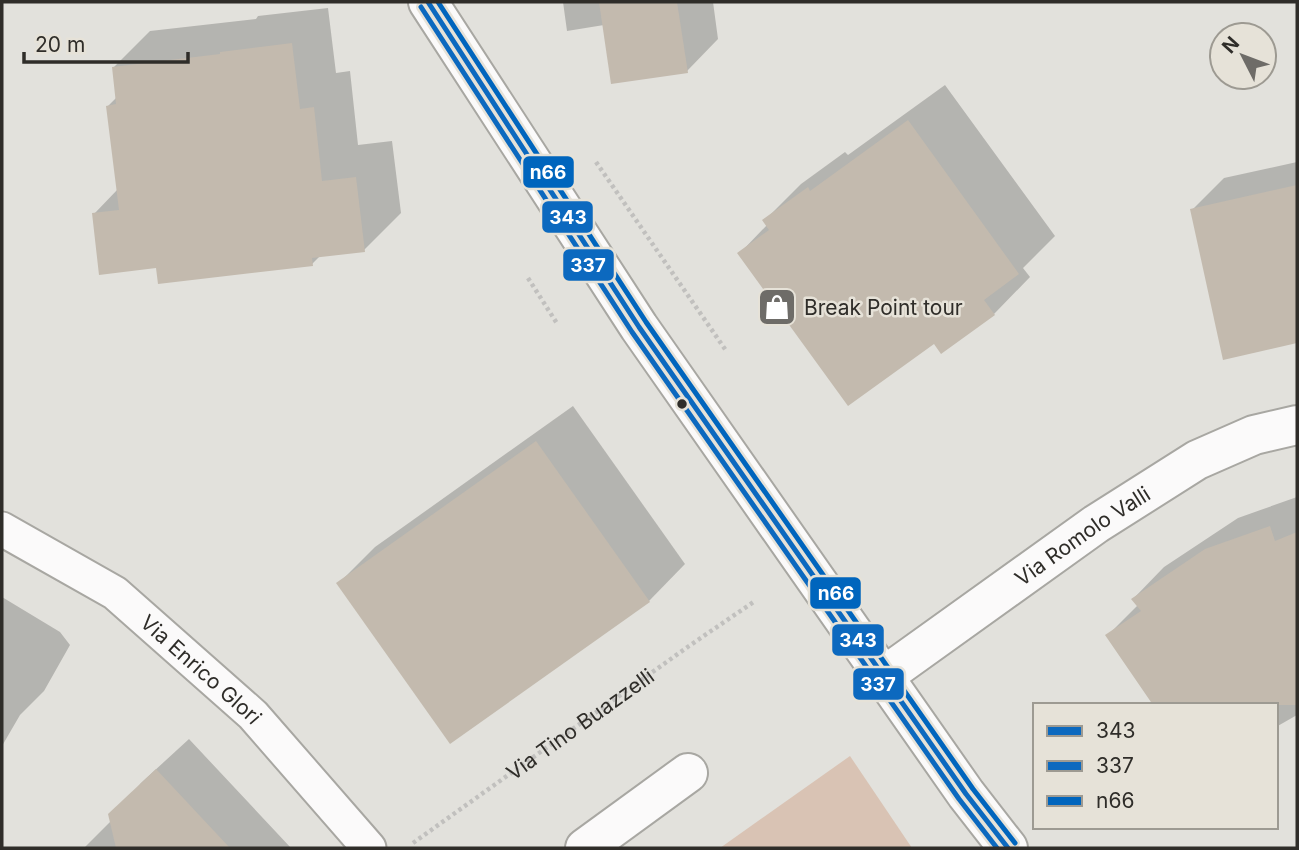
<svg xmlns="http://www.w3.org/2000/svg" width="1299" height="850" viewBox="0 0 1299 850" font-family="Inter,sans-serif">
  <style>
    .green { fill: #d9c3b4 }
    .shadow { fill: #0003 }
    .building { fill: #c3baae }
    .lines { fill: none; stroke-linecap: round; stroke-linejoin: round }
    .service-casing { stroke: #a8a7a2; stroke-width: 37 }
    .minor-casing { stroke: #a8a7a2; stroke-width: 42 }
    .tertiary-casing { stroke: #a8a7a2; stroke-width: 42 }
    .path { stroke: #c1c0be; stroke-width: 4.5; stroke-dasharray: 3.5 3.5; stroke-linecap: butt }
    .service { stroke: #fbfafa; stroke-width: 33 }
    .minor { stroke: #fbfafa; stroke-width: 38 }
    .tertiary { stroke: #fbfafa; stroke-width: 38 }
    .bus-1-casing { stroke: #e6e2d8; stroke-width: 10 }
    .bus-2-casing { stroke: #e6e2d8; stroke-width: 10 }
    .bus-3-casing { stroke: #e6e2d8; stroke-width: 10 }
    .bus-1 { stroke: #0c69bf; stroke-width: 5 }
    .bus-2 { stroke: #0c69bf; stroke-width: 5 }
    .bus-3 { stroke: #0065bd; stroke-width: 5 }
    .bus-dot { fill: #2f2d29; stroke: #e6e2d8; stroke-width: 2.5 }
    .labels { text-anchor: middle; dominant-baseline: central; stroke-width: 5; stroke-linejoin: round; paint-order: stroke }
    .poi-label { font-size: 21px; fill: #2f2d29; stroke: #e6e2d8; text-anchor: start }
    .street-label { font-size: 21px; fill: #2f2d29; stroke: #e6e2d8 }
    .line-badge { stroke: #e6e2d8; stroke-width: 2.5 }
    .badge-label { font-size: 19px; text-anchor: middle; font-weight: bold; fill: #fff }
  </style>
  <rect width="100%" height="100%" fill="#e2e1dc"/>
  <polygon class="green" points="850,756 912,848 720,848"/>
  <g class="shadow">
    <polygon points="563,2 713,2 718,39 687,71 604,25 567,31"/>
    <polygon points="328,8 336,73 350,71 358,145 392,141 401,213 364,250 321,255 312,264 158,266 94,214 118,189 108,106 117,97 113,68 150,31 256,19 258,16"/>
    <polygon points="945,85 1055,236 1023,268 1030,277 994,314 740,253 767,225 764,221 801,184 845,152 848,155"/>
    <polygon points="1297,162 1297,342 1225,358 1192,210 1224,178"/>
    <polygon points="573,406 685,564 649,601 338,584 375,547"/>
    <polygon points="1297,497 1297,715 1276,727 1276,705 1107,636 1138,605 1133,599 1164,567 1238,518"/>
    <polygon points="2,597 60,632 70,645 44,691 20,715 2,746"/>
    <polygon points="189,739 291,848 84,848 111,821 141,783"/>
  </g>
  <g class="building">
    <polygon points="599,2 677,2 688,73 611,84"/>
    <polygon points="292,43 300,109 314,107 322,181 356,177 365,252 312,258 313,266 158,284 156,268 99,275 92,213 119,210 106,106 116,104 112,67 220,54 220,52"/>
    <polygon points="908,120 1019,274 984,300 995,315 941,354 934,344 848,406 737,253 769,230 762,220 808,187 810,191"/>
    <polygon points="1297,185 1297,343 1223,360 1190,209"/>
    <polygon points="536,441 650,602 450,744 336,583"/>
    <polygon points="1270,526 1275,541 1297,532 1297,705 1153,705 1105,635 1141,611 1131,599 1205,549"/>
    <polygon points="156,769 230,848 116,848 108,814"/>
  </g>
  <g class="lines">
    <defs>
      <g id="service">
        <path id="s2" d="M 2,529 L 115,593 L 253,715 L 369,848"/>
      </g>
      <g id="minor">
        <path id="s3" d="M 884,676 L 1096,524 L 1197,460 L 1254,435 L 1297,425"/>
        <polyline points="585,848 688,773"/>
      </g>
      <polyline id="tertiary" points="428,2 639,327 966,794 1008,848"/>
    </defs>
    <use href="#service" class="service-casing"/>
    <use href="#minor" class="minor-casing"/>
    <use href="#tertiary" class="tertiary-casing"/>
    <g class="path">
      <polyline points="596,162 727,352"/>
      <polyline points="528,278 558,325"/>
      <path id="s1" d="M 413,843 L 689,646 L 755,601"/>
    </g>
    <use href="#service" class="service"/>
    <use href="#minor" class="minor"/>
    <use href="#tertiary" class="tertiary"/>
    <defs>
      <polyline id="bus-1" points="428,2 639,327 966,794 1008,848"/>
      <polyline id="bus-2" points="421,7 632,332 959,799 997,848"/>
      <polyline id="bus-3" points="438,2 646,322 973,789 1015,843"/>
    </defs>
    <use href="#bus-1" class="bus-1-casing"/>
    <use href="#bus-2" class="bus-2-casing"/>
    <use href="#bus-3" class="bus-3-casing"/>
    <use href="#bus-1" class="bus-1"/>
    <use href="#bus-2" class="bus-2"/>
    <use href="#bus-3" class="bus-3"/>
  </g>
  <defs>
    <symbol id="shop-square" viewBox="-11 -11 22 22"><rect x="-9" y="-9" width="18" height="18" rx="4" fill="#6e6c68" stroke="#e6e2d8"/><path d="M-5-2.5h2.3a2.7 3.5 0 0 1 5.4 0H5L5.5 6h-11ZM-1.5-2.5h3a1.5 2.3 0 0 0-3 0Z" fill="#fff"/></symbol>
  </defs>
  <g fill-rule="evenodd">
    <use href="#shop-square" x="755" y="285" width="44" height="44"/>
  </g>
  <circle class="bus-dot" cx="682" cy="404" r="6"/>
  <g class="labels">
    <g class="poi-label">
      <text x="804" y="307">Break Point tour</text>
    </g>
    <g class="street-label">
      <text stroke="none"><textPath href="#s3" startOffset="243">Via Romolo Valli</textPath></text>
      <text stroke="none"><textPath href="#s2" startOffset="245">Via Enrico Glori</textPath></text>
      <text stroke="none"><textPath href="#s1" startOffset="205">Via Tino Buazzelli</textPath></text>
    </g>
  </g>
  <g class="line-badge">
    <rect x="522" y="155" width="53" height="34" rx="7" fill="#0065bd"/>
    <rect x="541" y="200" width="53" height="34" rx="7" fill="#0c69bf"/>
    <rect x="562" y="248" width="53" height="34" rx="7" fill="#0c69bf"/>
    <rect x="809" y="576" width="53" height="34" rx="7" fill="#0065bd"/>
    <rect x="831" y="623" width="54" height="34" rx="7" fill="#0c69bf"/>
    <rect x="852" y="667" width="53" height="34" rx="7" fill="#0c69bf"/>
  </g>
  <g class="badge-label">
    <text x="548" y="179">n66</text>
    <text x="568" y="224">343</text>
    <text x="588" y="272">337</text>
    <text x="836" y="600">n66</text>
    <text x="858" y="647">343</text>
    <text x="878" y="691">337</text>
  </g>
  <rect width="1299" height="850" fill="none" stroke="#2f2d29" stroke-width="7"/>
  <rect x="1033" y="703" width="245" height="126" fill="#e6e2d8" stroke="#9d9a92" stroke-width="2"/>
  <rect x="1047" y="726" width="35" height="10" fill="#0c69bf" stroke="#9d9a92" stroke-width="2"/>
  <text x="1096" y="738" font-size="21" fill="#2f2d29">343</text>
  <rect x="1047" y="761" width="35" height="10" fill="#0c69bf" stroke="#9d9a92" stroke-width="2"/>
  <text x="1096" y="773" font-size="21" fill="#2f2d29">337</text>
  <rect x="1047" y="796" width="35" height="10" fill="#0065bd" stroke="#9d9a92" stroke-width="2"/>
  <text x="1096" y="808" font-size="21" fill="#2f2d29">n66</text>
  <g transform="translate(1243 56) rotate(312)"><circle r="33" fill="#e6e2d8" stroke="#9d9a92" stroke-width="2"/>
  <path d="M0-5L12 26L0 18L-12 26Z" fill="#6e6c68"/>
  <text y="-10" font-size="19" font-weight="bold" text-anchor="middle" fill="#2f2d29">N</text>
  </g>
  <path d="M24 52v10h164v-10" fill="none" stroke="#2f2d29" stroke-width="3.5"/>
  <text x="35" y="52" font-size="21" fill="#2f2d29" stroke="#e6e2d8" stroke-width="5" paint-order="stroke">20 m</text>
</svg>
